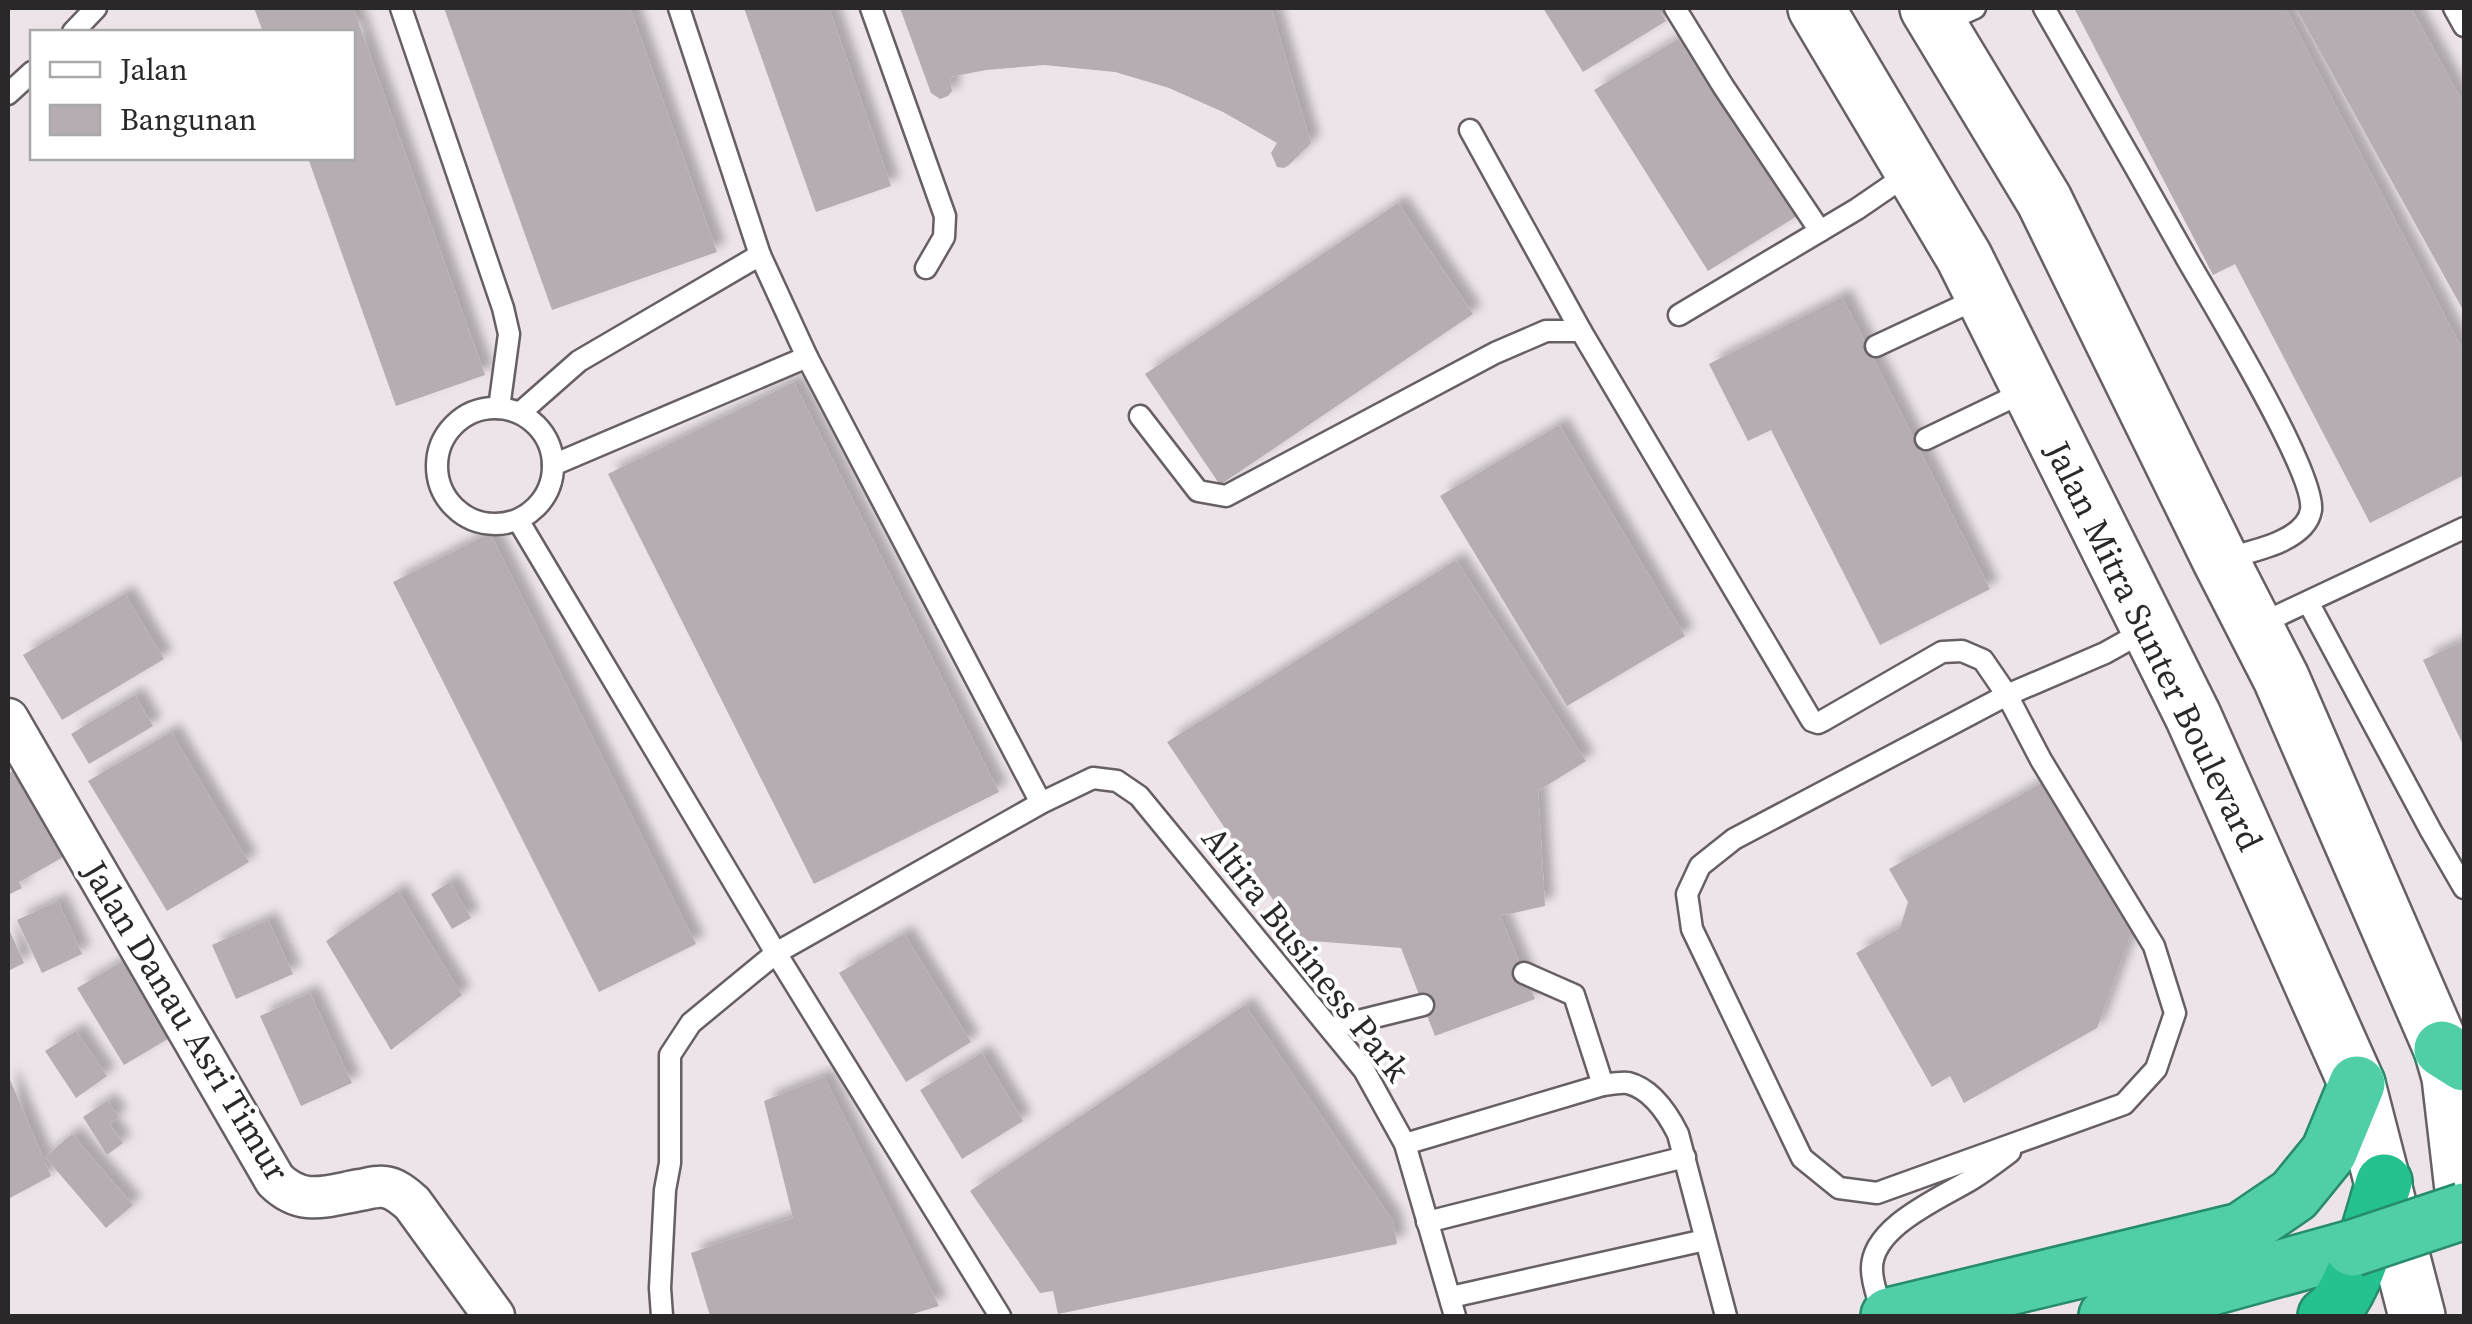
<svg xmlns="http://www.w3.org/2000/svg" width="2472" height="1324" viewBox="0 0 2472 1324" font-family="'Source Serif 4',serif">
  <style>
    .building { fill: #b5adb2; filter: url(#shadow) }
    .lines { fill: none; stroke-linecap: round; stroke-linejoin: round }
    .service-casing { stroke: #665f64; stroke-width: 25 }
    .minor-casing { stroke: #665f64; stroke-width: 45 }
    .secondary-casing { stroke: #665f64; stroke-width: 60 }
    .trunk-casing { stroke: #278b6d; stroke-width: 60 }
    .motorway-casing { stroke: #278b6d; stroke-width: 60 }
    .service { stroke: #fff; stroke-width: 20 }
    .minor { stroke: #fff; stroke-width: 40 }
    .secondary { stroke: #fff; stroke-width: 55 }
    .trunk { stroke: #50cea7; stroke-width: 55 }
    .motorway { stroke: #25c191; stroke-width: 55 }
    .trunk-bridge-casing { stroke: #278b6d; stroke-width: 60; stroke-linecap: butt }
    .trunk-bridge { stroke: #50cea7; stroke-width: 55 }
    .labels { text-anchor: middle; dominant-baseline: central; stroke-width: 8; stroke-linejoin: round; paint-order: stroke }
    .street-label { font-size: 35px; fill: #2b282a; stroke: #fff }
  </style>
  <defs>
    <filter id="shadow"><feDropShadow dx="9" dy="-9" stdDeviation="5" flood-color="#0004"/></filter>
  </defs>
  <rect width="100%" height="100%" fill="#ece4e9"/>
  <g class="building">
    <polygon points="254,8 353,8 485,375 396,406 308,158 352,158 352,32 263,32"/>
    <polygon points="444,8 630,8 717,252 552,310"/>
    <polygon points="744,8 829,8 891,186 816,212"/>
    <polygon points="900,8 1271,8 1311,143 1289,165 1284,168 1277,167 1271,153 1277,143 1223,112 1169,88 1115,72 1044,65 986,70 950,77 952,91 948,96 940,99 931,93"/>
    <polygon points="1543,8 1657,8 1666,21 1583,72"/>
    <polygon points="2074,8 2285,8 2464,353 2464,475 2370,523 2235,264 2213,275"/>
    <polygon points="2296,8 2411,8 2464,105 2464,312"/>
    <polygon points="1678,39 1797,216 1708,271 1594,90"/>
    <polygon points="1398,203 1473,314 1220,485 1145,374"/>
    <polygon points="1842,297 1990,589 1880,645 1771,430 1748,441 1709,364"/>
    <polygon points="794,382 999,792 814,884 608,474"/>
    <polygon points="1559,425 1685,636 1567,706 1440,496"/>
    <polygon points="490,533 696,944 599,992 393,582"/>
    <polygon points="1456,560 1586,761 1538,791 1545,906 1500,916 1535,999 1435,1036 1401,948 1300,940 1167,742"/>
    <polygon points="125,594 164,659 62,720 23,655"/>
    <polygon points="2464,641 2464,747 2423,660"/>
    <polygon points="135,695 153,726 89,764 71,734"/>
    <polygon points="171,732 249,862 167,911 88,781"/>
    <polygon points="22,765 72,852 19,882 22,888 8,895 8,774"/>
    <polygon points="2043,782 2131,934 2097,1028 1964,1103 1950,1076 1932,1087 1856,953 1900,928 1908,902 1889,869"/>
    <polygon points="450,882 471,918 452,929 431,894"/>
    <polygon points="398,891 462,995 391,1050 326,941"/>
    <polygon points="58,901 82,954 42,973 17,920"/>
    <polygon points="268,920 293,974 236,999 212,945"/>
    <polygon points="8,927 24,963 8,971"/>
    <polygon points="904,934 971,1042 906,1082 839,973"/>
    <polygon points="130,957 176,1034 124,1065 77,988"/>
    <polygon points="310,993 352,1083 301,1106 260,1016"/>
    <polygon points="1245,1005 1393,1221 1397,1244 1058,1314 1053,1291 1040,1293 970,1191"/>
    <polygon points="76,1031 107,1076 76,1098 45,1051"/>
    <polygon points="982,1053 1023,1121 962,1159 920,1090"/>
    <polygon points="8,1075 51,1176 8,1199"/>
    <polygon points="824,1077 939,1306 906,1316 710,1316 691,1253 793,1218 764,1101"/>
    <polygon points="107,1101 119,1117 109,1124 123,1143 107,1155 83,1117"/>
    <polygon points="72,1134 133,1205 106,1228 45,1157"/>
  </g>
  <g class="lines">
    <defs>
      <g id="service">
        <polyline points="401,8 503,308 509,334 499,408"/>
        <polyline points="679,8 760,255"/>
        <polyline points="871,8 945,216 944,237 926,268"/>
        <polyline points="1675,8 1723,86 1820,231"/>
        <path d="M 2044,8 C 2092,91 2140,175 2187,259 C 2211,301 2316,473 2311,510 C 2306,542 2249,552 2223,559"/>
        <polyline points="2454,8 2464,26"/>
        <polyline points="1941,23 1975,8"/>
        <polyline points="73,32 96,8"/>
        <polyline points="8,94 32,72"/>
        <polyline points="1470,130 1581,331 1812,721 1818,723 1824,720 1942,652 1962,651 1983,660 2007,695 2041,760 2154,946 2175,1013 2156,1069 2124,1104 1877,1193 1839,1188 1802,1158 1692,929 1687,894 1700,866 1734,839 2007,695 2105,653 2146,630"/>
        <polyline points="1679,315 1857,209 1911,172"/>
        <polyline points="1876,346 1981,297"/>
        <polyline points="807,357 1041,803"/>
        <circle cx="495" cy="466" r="58"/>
        <polyline points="521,412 579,361 760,255 807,357 553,465"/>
        <polyline points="1140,416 1198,491 1226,496 1495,353 1546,331 1581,331"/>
        <polyline points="1926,439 2028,390"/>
        <polyline points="518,520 776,953 1041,803 1093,778 1117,781 1139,796 1364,1070 1405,1144 1455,1316"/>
        <polyline points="2308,602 2431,831 2464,888"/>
        <polyline points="2258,625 2464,528"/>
        <polyline points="1524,973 1574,995 1603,1085"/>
        <polyline points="1330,1028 1423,1005"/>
        <path d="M 1405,1144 L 1603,1085 C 1610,1084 1621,1082 1628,1083 C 1652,1089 1668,1114 1678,1134 L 1726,1316"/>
        <polyline points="1427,1222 1685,1157"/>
        <polyline points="1451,1297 1705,1240"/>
        <polyline points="662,1316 660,1288 665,1190 670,1163 670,1055 691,1023 776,953 1000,1316"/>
        <path d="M 1883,1316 C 1880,1302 1872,1285 1872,1270 C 1870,1227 1941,1198 1972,1179 C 1985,1171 1998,1161 2010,1152"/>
      </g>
      <path id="minor" d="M 8,719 L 275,1180 C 302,1207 326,1196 360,1190 C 367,1189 376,1186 384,1187 C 395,1188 404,1196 412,1203 L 494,1316"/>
      <g id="secondary">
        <polyline points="1816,8 1964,257 2193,716 2357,1084 2417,1316"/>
        <polyline points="1928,8 2044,200 2220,559 2281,678 2442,1049 2450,1077 2464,1198"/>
      </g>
      <g id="trunk">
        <polyline points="2442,1049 2464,1063"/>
        <polyline points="1889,1316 2241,1231 2294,1195 2329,1152 2357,1084"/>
        <polyline points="2107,1316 2353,1248"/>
      </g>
      <path id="motorway" d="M 2326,1316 C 2355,1297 2373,1216 2384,1182"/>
    </defs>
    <use href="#service" class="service-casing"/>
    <use href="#minor" class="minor-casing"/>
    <use href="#secondary" class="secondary-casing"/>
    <use href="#trunk" class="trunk-casing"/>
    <use href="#motorway" class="motorway-casing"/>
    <use href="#service" class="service"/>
    <use href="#minor" class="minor"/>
    <use href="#secondary" class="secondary"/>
    <use href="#trunk" class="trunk"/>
    <use href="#motorway" class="motorway"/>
    <defs>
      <polyline id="trunk-bridge" points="2353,1248 2464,1211"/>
    </defs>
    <use href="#trunk-bridge" class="trunk-bridge-casing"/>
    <use href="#trunk-bridge" class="trunk-bridge"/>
  </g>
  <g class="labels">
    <g class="street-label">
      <text transform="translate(2154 646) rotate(64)">Jalan Mitra Sunter Boulevard</text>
      <text transform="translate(1306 954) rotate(52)">Altira Business Park</text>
      <text transform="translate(186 1021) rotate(59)">Jalan Danau Asri Timur</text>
    </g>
  </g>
  <rect width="2472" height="1324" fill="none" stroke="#2b282a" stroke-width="20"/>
  <rect x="30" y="30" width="325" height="130" fill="#ffffff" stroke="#aaa9aa" stroke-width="2.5"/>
  <rect x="50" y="62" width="50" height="15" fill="#ffffff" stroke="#aaa9aa" stroke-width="2.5"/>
  <text x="120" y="80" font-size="30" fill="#2b282a">Jalan</text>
  <rect x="50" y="105" width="50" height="30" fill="#b5adb2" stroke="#aaa9aa" stroke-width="2.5"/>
  <text x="120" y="130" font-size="30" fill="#2b282a">Bangunan</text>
</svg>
